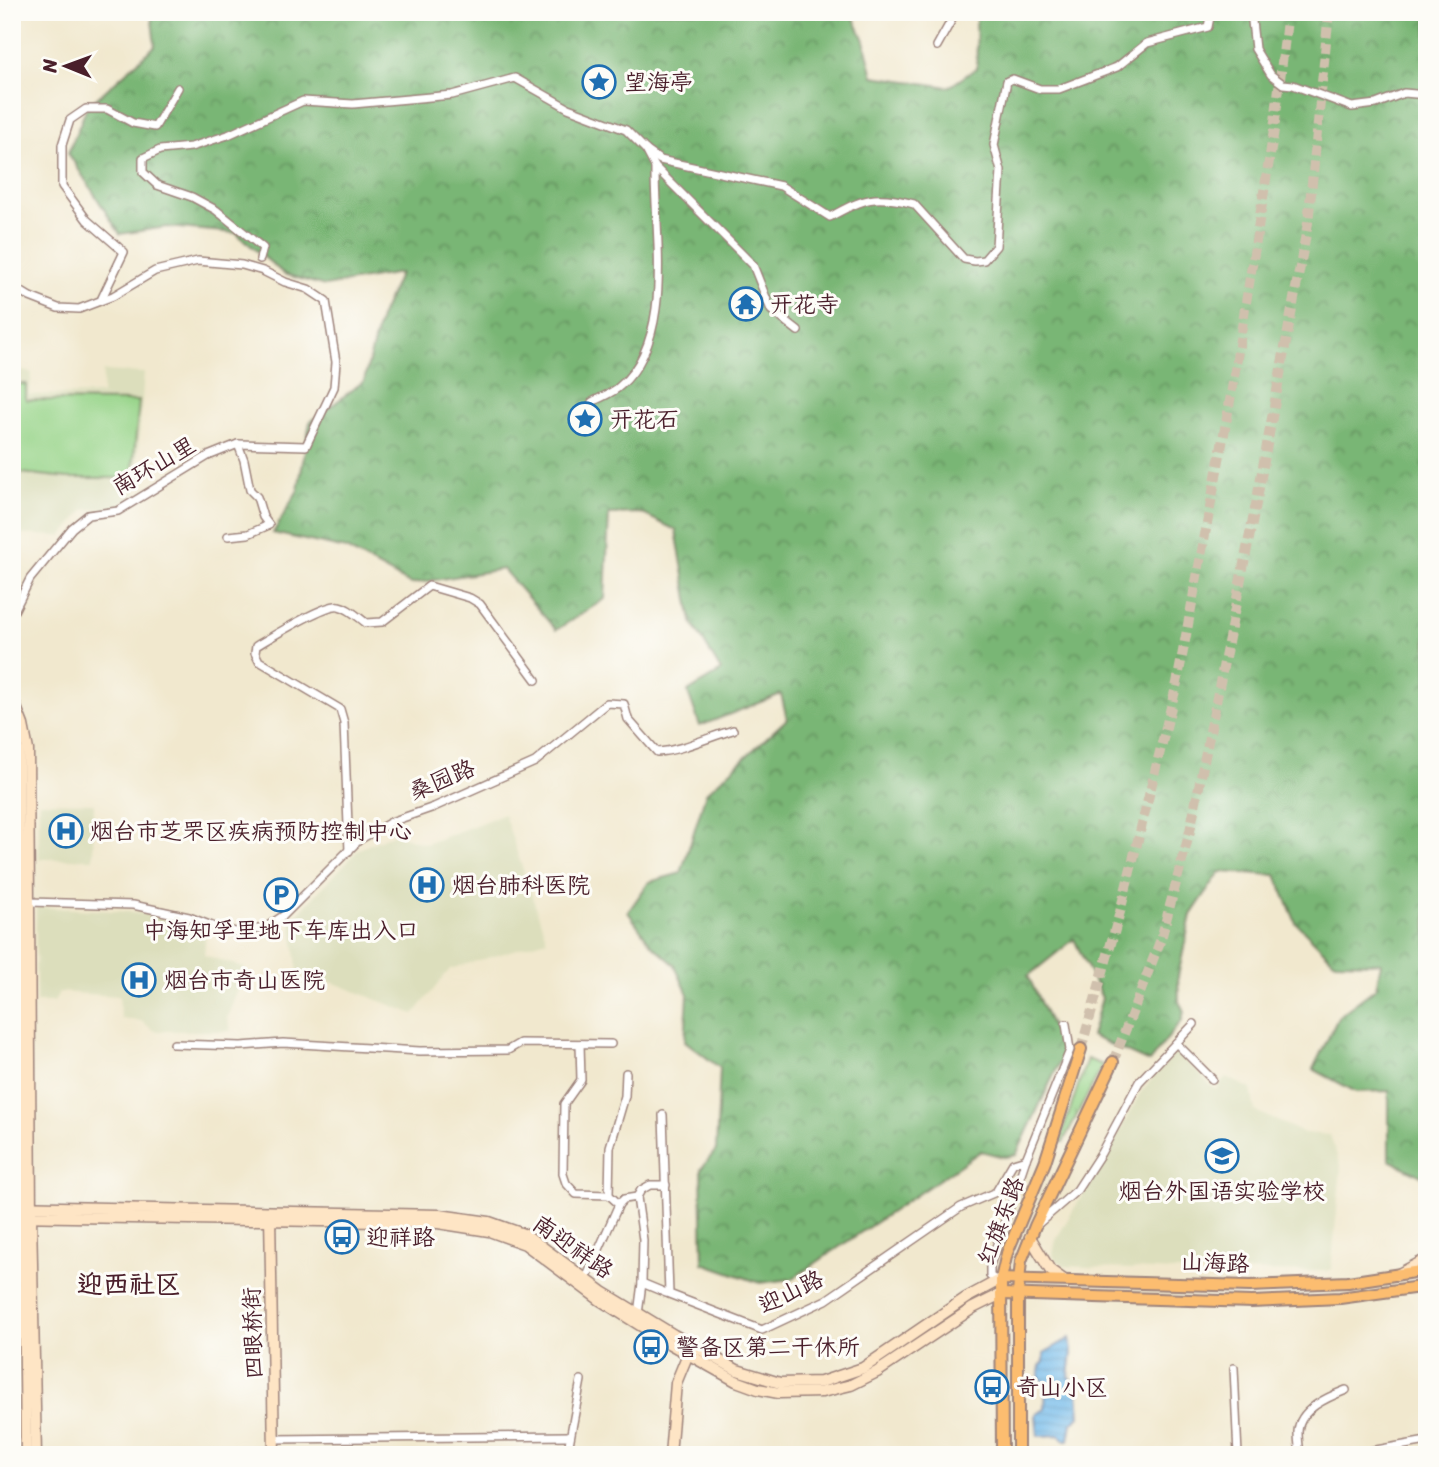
<svg xmlns="http://www.w3.org/2000/svg" width="1439" height="1467" viewBox="0 0 1439 1467" font-family="Sriracha,'LXGW WenKai TC',sans-serif">
  <style>
    .built { fill: #dcdebc }
    .grass { fill: url(#grass-tufts); stroke: #707a5a; stroke-width: 2 }
    .forest { fill: url(#forest-crowns); stroke: #626a50; stroke-width: 2 }
    .pitch { fill: #97d489; stroke: #707a5a; stroke-width: 2 }
    .water { fill: url(#water-rules); stroke: #5e6d8b; stroke-width: 2 }
    .lines { fill: none; stroke-linecap: round; stroke-linejoin: round }
    .primary-tunnel { stroke: #d0c0ad; stroke-width: 10; stroke-dasharray: 10 5; stroke-linecap: butt }
    .street-casing { stroke: #9e847c; stroke-width: 10 }
    .secondary-casing { stroke: #9e847c; stroke-width: 13 }
    .primary-casing { stroke: #9e847c; stroke-width: 14 }
    .street { stroke: #fff; stroke-width: 7 }
    .secondary { stroke: #fee5c5; stroke-width: 10 }
    .primary { stroke: #fcbd6f; stroke-width: 10 }
    .labels { text-anchor: middle; dominant-baseline: central; stroke-width: 6; stroke-linejoin: round; paint-order: stroke }
    .poi-label { font-size: 23px; fill: #4a1f2b; stroke: #fdfcf7; text-anchor: start }
    .street-label { font-size: 23px; fill: #4a1f2b; stroke: #fdfcf7 }
    .quarter-label { font-size: 26px; font-weight: bold; fill: #4a1f2b; stroke: #fdfcf7 }
  </style>
  <defs>
    <pattern id="grass-tufts" width="24" height="20" patternUnits="userSpaceOnUse" patternTransform="scale(1.75)"><rect width="24" height="20" fill="#97d489"/><path d="M3 7l-1-3M5 7V3M7 7l1-3M15 17l-1-3M17 17v-4M19 17l1-3" fill="none" stroke="#84b676"/></pattern>
    <pattern id="forest-crowns" width="20" height="18" patternUnits="userSpaceOnUse" patternTransform="scale(1.75)"><rect width="20" height="18" fill="#79b675"/><path d="M2 6a3 3 0 1 1 6 0M12 15a3 3 0 1 1 6 0" fill="none" stroke="#659360"/></pattern>
    <pattern id="water-rules" width="6" height="5" patternUnits="userSpaceOnUse" patternTransform="scale(1.75)"><rect width="6" height="5" fill="#73bbeb"/><path d="M0 2.5h6" fill="none" stroke="#65a0ca"/></pattern>
  </defs>
  <rect width="100%" height="100%" fill="#fdfcf7"/>
  <filter id="ink" filterUnits="userSpaceOnUse"><feTurbulence type="fractalNoise" baseFrequency=".0143" numOctaves="2"/><feDisplacementMap in="SourceGraphic" scale="14" xChannelSelector="R" yChannelSelector="G"/><feConvolveMatrix kernelMatrix="1 2 1 2 8 2 1 2 1" color-interpolation-filters="sRGB"/></filter>
  <filter id="wash" filterUnits="userSpaceOnUse"><feTurbulence type="fractalNoise" baseFrequency=".00686" numOctaves="4" result="noise"/><feDisplacementMap in="SourceGraphic" scale="28" xChannelSelector="R" yChannelSelector="G"/><feGaussianBlur stdDeviation="1.57" result="paint"/><feColorMatrix in="noise" values="0 0 0 0 0 0 0 0 0 0 0 0 0 0 0 0 0 1.4 0 .05"/><feComposite in="paint" operator="in"/></filter>
  <g filter="url(#wash)">
    <rect width="100%" height="100%" fill="#f1e8ce"/>
    <g class="built">
      <polygon points="12,369 32,373 29,395 102,394 103,371 144,373 135,494 117,507 84,510 62,536 12,534"/>
      <polygon points="39,802 94,803 93,859 39,859"/>
      <polygon points="504,814 547,940 450,969 414,1014 329,981 298,973 291,921 359,849 393,834 426,844"/>
      <polygon points="36,907 134,912 185,923 206,932 204,955 245,968 227,1018 231,1031 155,1031 141,1021 121,1018 119,996 59,992 54,1002 36,1002"/>
      <polygon points="1176,1052 1216,1090 1226,1077 1251,1089 1255,1111 1304,1133 1330,1135 1341,1168 1331,1271 1197,1272 1066,1266 1054,1258 1053,1253 1056,1239 1114,1143 1140,1093"/>
    </g>
    <polygon class="grass" points="1087,1059 1103,1065 1063,1142 1060,1140"/>
    <polygon class="forest" points="151,12 851,12 864,40 873,76 949,87 977,68 976,16 980,12 1427,12 1427,1179 1389,1160 1389,1091 1356,1092 1313,1069 1339,1016 1376,988 1381,963 1335,962 1296,923 1276,875 1220,872 1191,915 1178,976 1179,1002 1184,1011 1182,1020 1149,1062 1091,1036 1102,998 1074,939 1028,976 1064,1053 1016,1155 1004,1157 981,1151 792,1279 760,1283 703,1263 701,1169 716,1150 720,1068 685,1041 688,994 674,964 651,944 628,912 649,882 681,873 706,793 787,719 781,694 700,726 688,692 721,671 692,622 676,530 641,513 609,514 605,599 556,630 503,569 410,584 346,549 273,533 298,490 310,422 364,381 380,318 400,273 325,286 284,274 236,233 167,227 120,234 68,153 87,107 155,46"/>
    <polygon class="pitch" points="12,384 26,384 26,400 139,401 132,478 68,478 12,472"/>
    <polygon class="water" points="1070,1338 1072,1353 1069,1376 1078,1392 1080,1416 1072,1423 1069,1440 1065,1440 1060,1435 1038,1436 1036,1414 1045,1409 1046,1384 1039,1377 1040,1366 1044,1362 1044,1353"/>
  </g>
  <g filter="url(#ink)">
    <g class="lines">
      <g class="primary-tunnel">
        <polyline points="1081,1049 1120,912 1177,683 1229,407 1274,130 1288,12"/>
        <polyline points="1113,1062 1161,939 1190,831 1257,499 1308,223 1329,12"/>
      </g>
      <defs>
        <g id="street">
          <polyline points="1251,12 1255,49 1271,75 1283,84 1293,85 1352,107 1376,104 1404,93 1427,95"/>
          <polyline points="937,46 956,12"/>
          <polyline points="646,150 655,167 753,265 771,310 798,331"/>
          <path d="M 260,259 L 263,248 L 216,210 L 192,197 L 157,185 L 143,172 L 143,158 L 160,150 L 191,147 L 228,135 L 303,101 L 353,104 L 452,95 L 515,78 L 568,108 L 626,130 L 646,150 L 660,160 L 781,186 L 830,217 C 864,198 875,194 914,204 L 964,259 L 975,261 L 984,260 L 996,246 L 1001,171 L 994,145 L 1007,81 L 1013,79 L 1040,89 L 1059,89 L 1117,67 L 1147,43 L 1208,27 L 1211,12"/>
          <polyline points="12,286 30,297 58,308 79,309 113,296 155,271 198,261 242,265 263,271 285,282 308,289 326,301 336,362 334,387 306,446 238,444 208,456 118,511 88,515 72,528 30,579 12,615"/>
          <polyline points="102,298 124,252 87,220 62,186 62,145 70,120 86,109 107,109 133,123 155,127 178,88"/>
          <path d="M 592,402 C 601,397 613,393 620,386 C 676,338 654,232 655,167"/>
          <polyline points="228,536 248,534 269,525 263,517 257,497 250,490 244,460 238,444"/>
          <path d="M 349,851 L 344,723 L 340,709 L 259,661 L 255,653 L 256,646 C 270,638 326,603 339,606 C 349,608 358,617 366,623 L 382,622 L 429,586 L 470,598 L 480,604 L 536,680"/>
          <path d="M 30,902 L 133,905 L 189,917 L 222,930 L 237,932 L 265,928 L 283,916 L 359,840 L 391,822 L 434,807 L 535,762 L 607,703 L 624,704 L 628,719 L 657,752 C 680,751 709,737 733,730"/>
          <polyline points="1176,1043 1212,1079"/>
          <polyline points="174,1044 241,1046 283,1043 420,1051 508,1050 520,1043 611,1044"/>
          <polyline points="580,1044 581,1080 564,1104 563,1174 566,1183 576,1194 609,1195"/>
          <polyline points="663,1115 669,1294 762,1330 826,1300 961,1207 996,1192 1013,1163 1026,1159"/>
          <polyline points="666,1185 650,1185 641,1190 637,1197 643,1240 642,1283 666,1293"/>
          <polyline points="619,1204 609,1195 610,1147 625,1096 626,1073"/>
          <polyline points="1038,1224 1077,1190 1101,1153 1139,1082 1194,1024"/>
          <polyline points="1001,1279 994,1279 990,1276 990,1265 1026,1159 1070,1050 1066,1024"/>
          <polyline points="585,1281 619,1204 624,1199 637,1197"/>
          <polyline points="638,1314 642,1283"/>
          <polyline points="1234,1368 1238,1455"/>
          <polyline points="274,1439 569,1436"/>
          <polyline points="567,1455 581,1380"/>
          <path d="M 1300,1455 C 1299,1447 1298,1439 1298,1432 C 1299,1409 1328,1397 1346,1390"/>
          <polyline points="1348,1455 1427,1441"/>
        </g>
        <g id="secondary">
          <polyline points="12,697 23,725 28,750 31,1216 36,1455"/>
          <polyline points="12,723 18,749 26,1455"/>
          <polyline points="12,1206 439,1215 489,1222 526,1235 603,1292 674,1335 737,1370 780,1383 821,1382 863,1368 966,1298 1001,1279"/>
          <polyline points="270,1214 274,1455"/>
          <polyline points="12,1216 438,1223 489,1231 525,1244 600,1300 670,1344 736,1381 758,1389 779,1393 822,1392 851,1385 877,1372 973,1308 1001,1294"/>
          <polyline points="1030,1237 1050,1270 1064,1280"/>
          <polyline points="1397,1275 1427,1259"/>
          <polyline points="670,1455 676,1383 690,1349"/>
        </g>
        <g id="primary">
          <polyline points="1001,1279 1250,1286 1348,1282 1427,1270"/>
          <polyline points="1001,1294 1252,1302 1340,1298 1427,1286"/>
          <polyline points="1002,1455 1001,1279 1007,1253 1045,1162 1081,1049"/>
          <polyline points="1018,1455 1018,1293 1021,1261 1035,1226 1113,1062"/>
        </g>
      </defs>
      <use href="#street" class="street-casing"/>
      <use href="#secondary" class="secondary-casing"/>
      <use href="#primary" class="primary-casing"/>
      <use href="#street" class="street"/>
      <use href="#secondary" class="secondary"/>
      <use href="#primary" class="primary"/>
    </g>
  </g>
  <defs>
    <symbol id="sight-ring" viewBox="-11 -11 22 22"><circle r="9.5" fill="#fdfcf7" stroke="#1f6fb2" stroke-width="1.5"/><path d="M0-6L1.8-2.2L6-1.7L2.9 1.2L3.7 5.4L0 3.3L-3.7 5.4L-2.9 1.2L-6-1.7L-1.8-2.2Z" fill="#1f6fb2"/></symbol>
    <symbol id="temple-ring" viewBox="-11 -11 22 22"><circle r="9.5" fill="#fdfcf7" stroke="#1f6fb2" stroke-width="1.5"/><path d="M0-6L5-2H3V0L6.5 2.5H4V6H1.5V3h-3V6H-4V2.5H-6.5L-3 0V-2H-5Z" fill="#1f6fb2"/></symbol>
    <symbol id="hospital-ring" viewBox="-11 -11 22 22"><circle r="9.5" fill="#fdfcf7" stroke="#1f6fb2" stroke-width="1.5"/><path d="M-5-5h3v3.5h4V-5h3V5h-3V1.5h-4V5h-3Z" fill="#1f6fb2"/></symbol>
    <symbol id="parking-ring" viewBox="-11 -11 22 22"><circle r="9.5" fill="#fdfcf7" stroke="#1f6fb2" stroke-width="1.5"/><path d="M-3.5-5.5H1a3.5 3.5 0 0 1 0 7H-1V5.5H-3.5ZM-1-3.4V-.6H.8a1.4 1.4 0 0 0 0-2.8Z" fill="#1f6fb2"/></symbol>
    <symbol id="school-ring" viewBox="-11 -11 22 22"><circle r="9.5" fill="#fdfcf7" stroke="#1f6fb2" stroke-width="1.5"/><path d="M0-5L7-2L0 1L-7-2ZM-4 1L0 2.5L4 1V4Q0 6-4 4Z" fill="#1f6fb2"/></symbol>
    <symbol id="bus-ring" viewBox="-11 -11 22 22"><circle r="9.5" fill="#fdfcf7" stroke="#1f6fb2" stroke-width="1.5"/><path d="M-5-6H5V4H4V6H2V4H-2V6H-4V4H-5ZM-3.5-4V0h7V-4ZM-3.5 1.2v1.5H-2V1.2ZM2 1.2v1.5H3.5V1.2Z" fill="#1f6fb2"/></symbol>
  </defs>
  <g fill-rule="evenodd">
    <use href="#sight-ring" x="580" y="63" width="38" height="38"/>
    <use href="#temple-ring" x="727" y="285" width="38" height="38"/>
    <use href="#sight-ring" x="566" y="400" width="38" height="38"/>
    <use href="#hospital-ring" x="47" y="812" width="38" height="38"/>
    <use href="#hospital-ring" x="408" y="866" width="38" height="38"/>
    <use href="#parking-ring" x="262" y="876" width="38" height="38"/>
    <use href="#hospital-ring" x="120" y="961" width="38" height="38"/>
    <use href="#school-ring" x="1203" y="1137" width="38" height="38"/>
    <use href="#bus-ring" x="323" y="1218" width="38" height="38"/>
    <use href="#bus-ring" x="632" y="1328" width="38" height="38"/>
    <use href="#bus-ring" x="973" y="1368" width="38" height="38"/>
  </g>
  <g class="labels">
    <g class="poi-label">
      <text x="624" y="82">望海亭</text>
      <text x="770" y="304">开花寺</text>
      <text x="610" y="419">开花石</text>
      <text x="90" y="831">烟台市芝罘区疾病预防控制中心</text>
      <text x="452" y="885">烟台肺科医院</text>
      <text x="281" y="930" text-anchor="middle">中海知孚里地下车库出入口</text>
      <text x="164" y="980">烟台市奇山医院</text>
      <text x="1222" y="1191" text-anchor="middle">烟台外国语实验学校</text>
      <text x="366" y="1237">迎祥路</text>
      <text x="676" y="1347">警备区第二干休所</text>
      <text x="1016" y="1387">奇山小区</text>
    </g>
    <g class="street-label">
      <text transform="translate(154 466) rotate(-30)">南环山里</text>
      <text transform="translate(442 780) rotate(-23)">桑园路</text>
      <text transform="translate(1001 1221) rotate(-70)">红旗东路</text>
      <text transform="translate(573 1247) rotate(35)">南迎祥路</text>
      <text transform="translate(1215 1263) rotate(2)">山海路</text>
      <text transform="translate(791 1292) rotate(-26)">迎山路</text>
      <text transform="translate(253 1333) rotate(-92)">四眼桥街</text>
    </g>
    <g class="quarter-label">
      <text x="129" y="1284">迎西社区</text>
    </g>
  </g>
  <rect width="1439" height="1467" fill="none" stroke="#fdfcf7" stroke-width="42"/>
  <g transform="translate(66 66) rotate(271)" stroke="#fdfcf7" stroke-width="5" paint-order="stroke">
  <path d="M0-5L12 26L0 18L-12 26Z" fill="#4a1f2b"/>
  <text y="-10" font-size="19" font-weight="bold" text-anchor="middle" fill="#4a1f2b">N</text>
  </g>
</svg>
